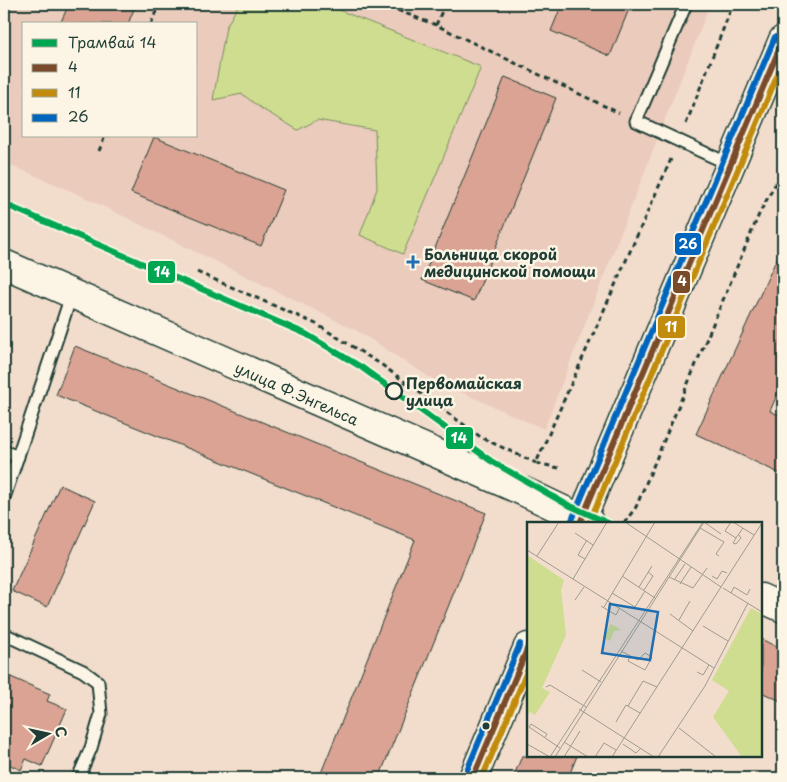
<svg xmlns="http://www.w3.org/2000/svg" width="787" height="782" viewBox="0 0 787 782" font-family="'Playpen Sans',sans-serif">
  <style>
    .built { fill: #ebcbbb; fill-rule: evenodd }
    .green { fill: #cfdd90; stroke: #778d62 }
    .building { fill: #daa393; stroke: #1f3d34 }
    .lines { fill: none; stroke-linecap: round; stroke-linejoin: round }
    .service-casing { stroke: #1f3d34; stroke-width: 15 }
    .tertiary-casing { stroke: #1f3d34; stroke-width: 31 }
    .secondary-casing { stroke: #1f3d34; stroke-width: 31 }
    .path { stroke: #1f3d34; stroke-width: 3; stroke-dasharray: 5 4; stroke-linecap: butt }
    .service { stroke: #fcf5e5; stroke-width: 11 }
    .tertiary { stroke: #fcf5e5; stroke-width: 28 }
    .secondary { stroke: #fcf5e5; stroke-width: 28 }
    .bus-1-casing { stroke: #fcf5e5; stroke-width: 10 }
    .bus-2-casing { stroke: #fcf5e5; stroke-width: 10 }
    .bus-3-casing { stroke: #fcf5e5; stroke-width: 10 }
    .bus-1 { stroke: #7a4b2a; stroke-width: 6 }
    .bus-2 { stroke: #c18c0d; stroke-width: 6 }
    .bus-3 { stroke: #0065bd; stroke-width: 6 }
    .tram-1-casing { stroke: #fcf5e5; stroke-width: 10 }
    .tram-1 { stroke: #00a651; stroke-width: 6 }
    .poi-dot { fill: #1f6fb2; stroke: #fcf5e5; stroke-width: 2 }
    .stop-dot { fill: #fcf5e5; stroke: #1f3d34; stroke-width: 2.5 }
    .bus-dot { fill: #1f3d34; stroke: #fcf5e5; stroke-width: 2 }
    .labels { text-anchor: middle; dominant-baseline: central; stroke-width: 5; stroke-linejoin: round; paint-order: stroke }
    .poi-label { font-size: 15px; font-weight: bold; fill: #1f3d34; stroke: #fcf5e5; text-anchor: start }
    .stop-label { font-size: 15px; font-weight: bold; fill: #1f3d34; stroke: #fcf5e5; text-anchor: start }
    .street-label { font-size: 15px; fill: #1f3d34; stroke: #fcf5e5 }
    .inset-road { fill: none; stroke: #9e9c8f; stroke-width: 1 }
    .view { fill: #1f6fb2; fill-opacity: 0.15; stroke: #1f6fb2; stroke-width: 2.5 }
    .inset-edge { fill: none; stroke: #1f3d34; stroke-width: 2.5 }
    .line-badge { stroke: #fcf5e5; stroke-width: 2 }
    .badge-label { font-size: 14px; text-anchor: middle; font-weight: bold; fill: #fff }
  </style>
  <rect width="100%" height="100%" fill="#f2dccc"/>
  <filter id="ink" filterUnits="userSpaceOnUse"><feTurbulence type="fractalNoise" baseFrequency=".02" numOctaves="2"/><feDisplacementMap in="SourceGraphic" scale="10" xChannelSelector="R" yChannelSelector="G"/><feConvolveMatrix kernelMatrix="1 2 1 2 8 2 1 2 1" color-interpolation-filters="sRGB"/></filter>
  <g filter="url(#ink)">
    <path class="built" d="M 4,4 L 710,4 L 544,429 L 434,380 L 356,330 L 78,194 L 4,162 ZM 24,24 L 196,24 L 196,136 L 24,136 Z"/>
    <polygon class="green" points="239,4 324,4 481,67 403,254 360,235 377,189 375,130 317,120 298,130 262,109 242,94 213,100 226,27"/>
    <g class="building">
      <polygon points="69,4 136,4 128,24 60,24"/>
      <polygon points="562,4 631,4 610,56 551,31"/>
      <polygon points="505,77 556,98 474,301 422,280"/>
      <polygon points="154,137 284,190 261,246 131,193"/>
      <polygon points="783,245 783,381 770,411 783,417 783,475 696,434"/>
      <polygon points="75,346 486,513 379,778 319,778 415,540 56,395"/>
      <polygon points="60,485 95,501 47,607 12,591"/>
      <polygon points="761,639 783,650 783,702 761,692"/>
      <polygon points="4,674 50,694 47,701 67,709 42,766 26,759 21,770 4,762"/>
      <polygon points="522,756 577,756 568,778 513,778"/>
    </g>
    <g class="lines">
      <defs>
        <g id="service">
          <polyline points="686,4 636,121 731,165"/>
          <polyline points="4,451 18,457"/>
          <polyline points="4,498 72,293"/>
          <polyline points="4,634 83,671 98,682 101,714 91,748 78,778"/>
        </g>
        <g id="tertiary">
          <polyline points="4,264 525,492 590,523"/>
          <polyline points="761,598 783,608"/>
        </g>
        <g id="secondary">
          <polyline points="580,523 783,40"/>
          <polyline points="473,778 528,647"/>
        </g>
      </defs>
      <use href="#service" class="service-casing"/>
      <use href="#tertiary" class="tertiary-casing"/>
      <use href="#secondary" class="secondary-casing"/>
      <g class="path">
        <polyline points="381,4 436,25 619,113"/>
        <polyline points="151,24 159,4"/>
        <polyline points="436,25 445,4"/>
        <polyline points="686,124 733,4"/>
        <polyline points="99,151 105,136"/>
        <polyline points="197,272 316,324 382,365 482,438 536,463"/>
        <polyline points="559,468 536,463 672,157"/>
        <polyline points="624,523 636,507 760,212 783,170"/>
      </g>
      <use href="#service" class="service"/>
      <use href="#tertiary" class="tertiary"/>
      <use href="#secondary" class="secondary"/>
      <defs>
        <g id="bus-1">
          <polyline points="580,523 783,40"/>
          <polyline points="473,778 528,647"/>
        </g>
        <g id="bus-2">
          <polyline points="589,523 783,62"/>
          <polyline points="482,778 528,669"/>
        </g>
        <g id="bus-3">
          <polyline points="572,520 775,37"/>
          <polyline points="465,775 520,644"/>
        </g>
      </defs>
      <use href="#bus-1" class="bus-1-casing"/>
      <use href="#bus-2" class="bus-2-casing"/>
      <use href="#bus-3" class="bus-3-casing"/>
      <use href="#bus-1" class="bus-1"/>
      <use href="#bus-2" class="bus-2"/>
      <use href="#bus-3" class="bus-3"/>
      <defs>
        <polyline id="tram-1" points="4,204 306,334 361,367 491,461 564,503 608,523"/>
      </defs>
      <use href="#tram-1" class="tram-1-casing"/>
      <use href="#tram-1" class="tram-1"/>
    </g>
  </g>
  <path class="poi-dot" d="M410.5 254.5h5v5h5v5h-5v5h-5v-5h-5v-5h5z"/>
  <circle class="stop-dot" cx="394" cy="391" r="8"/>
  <circle class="bus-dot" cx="486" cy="726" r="4.5"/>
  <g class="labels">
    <g class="poi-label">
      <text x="424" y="253">Больница скорой<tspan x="424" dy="17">медицинской помощи</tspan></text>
    </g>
    <g class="stop-label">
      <text x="406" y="382">Первомайская<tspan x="406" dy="17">улица</tspan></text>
    </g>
    <g class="street-label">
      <text transform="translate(297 393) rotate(24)">улица Ф.Энгельса</text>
    </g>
  </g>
  <g transform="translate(527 522)">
    <rect width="235" height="235" fill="#f2dccc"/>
    <path d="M 0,33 L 37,58 L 34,68 L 39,113 L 15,166 L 23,170 L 8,193 L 3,190 L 0,194 ZM 224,86 L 235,92 L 235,235 L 215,235 L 186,195 L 202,169 L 185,158 ZM 84,102 L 95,108 L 87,109 L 83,119 L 76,115 Z" fill="#cfdd90"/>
    <path class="inset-road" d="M 98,0 L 194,65M 177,0 L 194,12M 204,0 L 198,9 L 209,16 L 216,6M 206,0 L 227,13M 173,6 L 197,20 L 189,32 L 192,34M 48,11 L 66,23M 209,16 L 206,21 L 209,22 L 214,16 L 212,13M 0,28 L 157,127M 10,34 L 32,0M 58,37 L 51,33 L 60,18M 95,54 L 128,76M 185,54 L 190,57 L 195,49 L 200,51M 142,55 L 166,66 L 180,46M 46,57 L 80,0M 147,58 L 158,42M 153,62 L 164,45M 112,65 L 125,44M 196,66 L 235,90M 117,68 L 126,54 L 121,50M 85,71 L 108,85 L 118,69M 204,71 L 207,65 L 220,73 L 223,67M 48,78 L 57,65M 74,84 L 89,93 L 92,87M 77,85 L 128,0M 143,92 L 166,109M 152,98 L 163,79M 176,104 L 201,119M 157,127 L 187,146M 94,129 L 111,138 L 118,131 L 125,135 L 118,148 L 101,139 L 103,134M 55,148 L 74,160M 170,150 L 176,153 L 182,143M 19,165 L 23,163 L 59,185M 101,184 L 116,159 L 130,165M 52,187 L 127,235M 89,200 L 99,183 L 113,191M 152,206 L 189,235M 18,215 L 20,212 L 4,202 L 2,205 L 33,226M 37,220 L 61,235M 0,222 L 23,235M 96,222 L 109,231 L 114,226M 23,235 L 176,0M 28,235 L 177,0M 37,235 L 53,209M 68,235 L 77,221 L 89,228M 85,235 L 235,1M 131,235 L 178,164 L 221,81"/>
    <path class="view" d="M 83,82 L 131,90 L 123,138 L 75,131 Z"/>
    <rect width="235" height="235" class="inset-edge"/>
  </g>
  <g class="line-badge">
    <rect x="674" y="232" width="28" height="24" rx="5" fill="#0065bd"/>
    <rect x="147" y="260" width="29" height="24" rx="5" fill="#00a651"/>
    <rect x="672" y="270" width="19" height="24" rx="5" fill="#7a4b2a"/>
    <rect x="657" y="315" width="29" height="24" rx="5" fill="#c18c0d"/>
    <rect x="445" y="426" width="29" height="24" rx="5" fill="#00a651"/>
  </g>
  <g class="badge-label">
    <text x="688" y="249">26</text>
    <text x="162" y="277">14</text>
    <text x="682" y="286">4</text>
    <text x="671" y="332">11</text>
    <text x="459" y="443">14</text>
  </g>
  <rect width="787" height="782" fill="none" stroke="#fcf5e5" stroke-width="20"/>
  <rect x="10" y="10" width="767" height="762" fill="none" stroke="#1f3d34" stroke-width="2" filter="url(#ink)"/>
  <rect x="22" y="22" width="175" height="115" fill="#fcf5e5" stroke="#a4ab9e"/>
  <rect x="32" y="39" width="25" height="8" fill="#00a651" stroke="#a4ab9e"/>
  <text x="68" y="48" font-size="15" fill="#1f3d34">Трамвай 14</text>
  <rect x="32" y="64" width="25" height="8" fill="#7a4b2a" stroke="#a4ab9e"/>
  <text x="68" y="72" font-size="15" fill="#1f3d34">4</text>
  <rect x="32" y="89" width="25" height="8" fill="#c18c0d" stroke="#a4ab9e"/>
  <text x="68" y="98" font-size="15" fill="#1f3d34">11</text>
  <rect x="32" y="114" width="25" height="8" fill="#0065bd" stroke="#a4ab9e"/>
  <text x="68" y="122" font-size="15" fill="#1f3d34">26</text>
  <g transform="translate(48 734) rotate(81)" stroke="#fcf5e5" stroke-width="4" paint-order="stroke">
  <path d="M0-4L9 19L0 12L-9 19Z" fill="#1f3d34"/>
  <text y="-8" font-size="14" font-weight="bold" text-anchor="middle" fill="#1f3d34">С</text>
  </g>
</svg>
